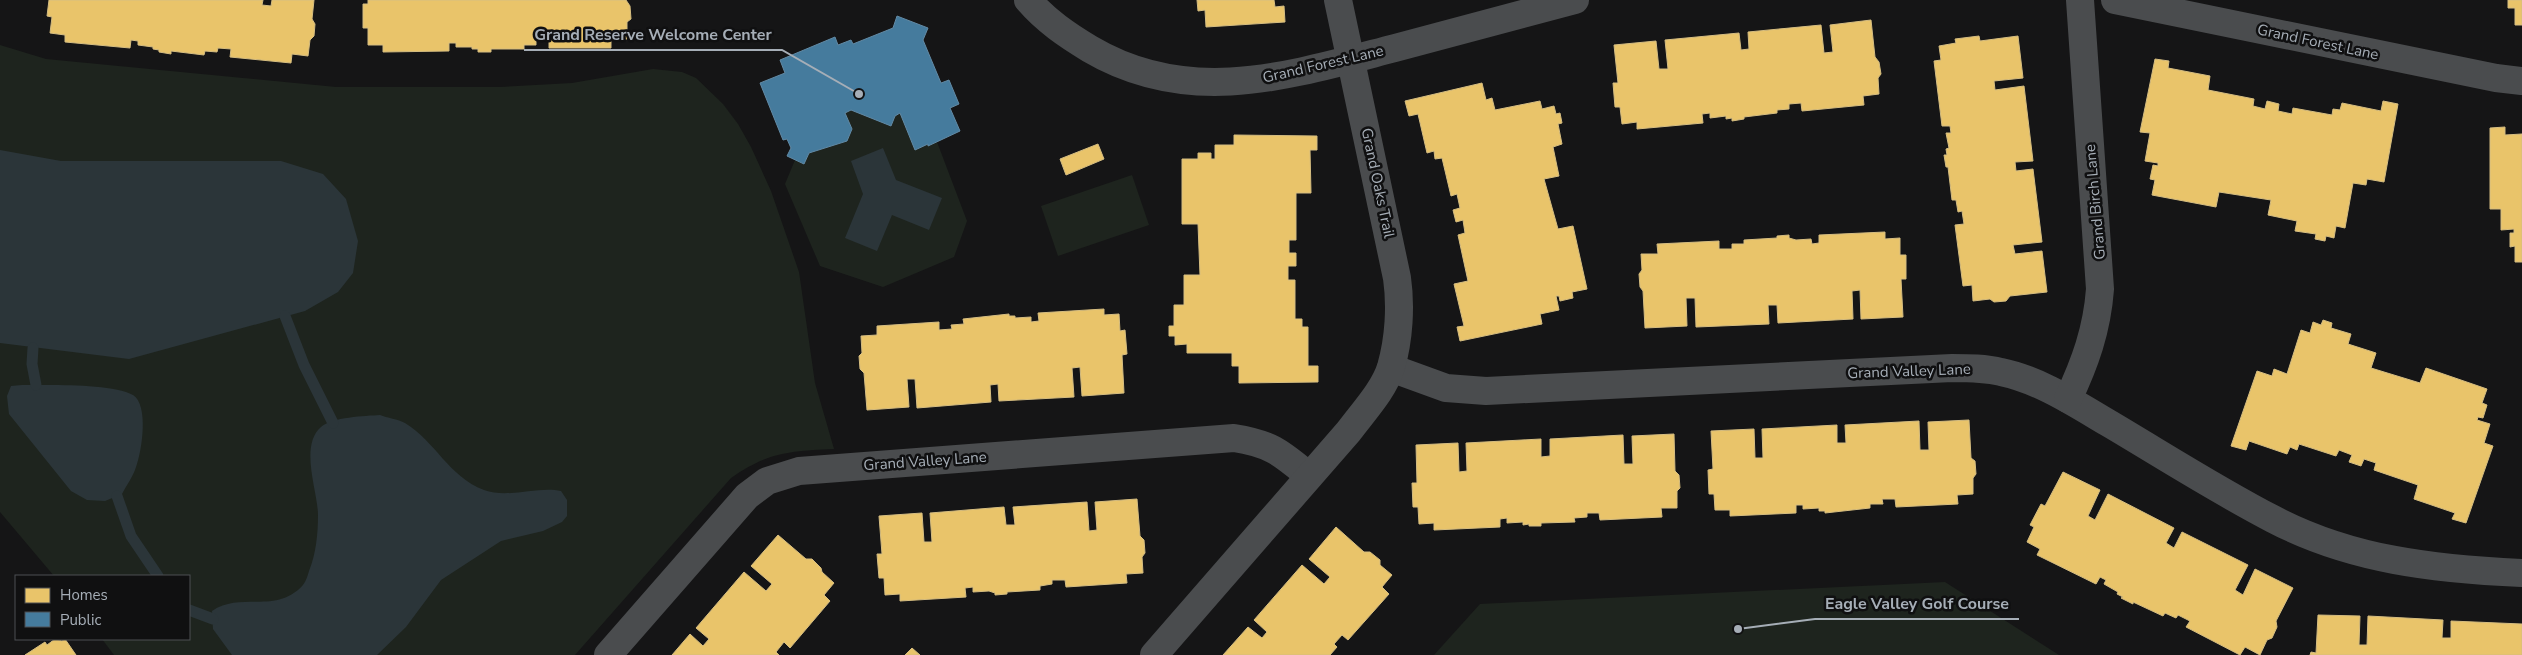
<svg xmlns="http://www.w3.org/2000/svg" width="2522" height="655" viewBox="0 0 2522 655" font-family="'Nunito Sans',sans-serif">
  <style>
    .green { fill: #1e241e }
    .water { fill: #2b3539 }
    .homes { fill: #e9c46a; stroke: #d5bd81 }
    .public { fill: #457b9d; stroke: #628aa5 }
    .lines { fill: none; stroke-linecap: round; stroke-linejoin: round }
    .stream { stroke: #2b3539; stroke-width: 11 }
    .minor { stroke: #4a4c4e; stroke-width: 28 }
    .labels { text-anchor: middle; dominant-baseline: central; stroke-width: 5; stroke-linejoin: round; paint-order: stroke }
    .street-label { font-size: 15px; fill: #a6aeb7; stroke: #101011 }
    .leader { fill: none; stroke: #a6aeb7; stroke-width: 2 }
    .callout-dot { fill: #a6aeb7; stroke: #101011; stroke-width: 2 }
    .callout-label { font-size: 16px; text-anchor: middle; font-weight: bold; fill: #a6aeb7; stroke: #101011; stroke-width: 5; stroke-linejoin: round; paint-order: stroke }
  </style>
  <rect width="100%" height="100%" fill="#151516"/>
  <g class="green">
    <path d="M 0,45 L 46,59 L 336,87 L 501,87 L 572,83 L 653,69 L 682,72 L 696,78 L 723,104 L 738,124 L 751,147 L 771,191 L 799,272 L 815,383 L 834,449 C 790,451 768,452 731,478 L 575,655 L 114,655 L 102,639 L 189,639 L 189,576 L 54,576 L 0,512 Z"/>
    <polygon points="851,110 890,126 895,116 900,113 915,149 937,142 967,221 954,257 883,287 820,266 785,184 795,160 804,163 809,153 847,141 852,129 845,113"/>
    <polygon points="1132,175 1149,225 1058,256 1041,206"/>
    <polygon points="1945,582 2059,655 1434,655 1480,604"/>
  </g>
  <g class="water">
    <polygon points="883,148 896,180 942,198 929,230 892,215 877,251 845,238 863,194 851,161"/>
    <polygon points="0,150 61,161 281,161 323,174 346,199 358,241 353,273 338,292 305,311 129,359 0,343"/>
    <path d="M 22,385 C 47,385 112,383 133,395 C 149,405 142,451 136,467 C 133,477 126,486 122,494 L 105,501 L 87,500 L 71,491 L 9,414 L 7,396 L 11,386 Z"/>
    <path d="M 380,415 C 387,418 398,419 405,423 C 436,442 448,476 484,490 C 508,499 537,486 561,491 L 567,500 L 567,516 L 562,522 L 543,531 L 501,541 L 441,580 L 406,627 L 377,655 L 232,655 L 213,629 L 212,611 C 241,591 276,615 303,585 C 306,581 308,575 309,571 C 316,554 318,534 318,515 C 318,492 299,446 321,427 C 332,417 365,416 380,415 Z"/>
  </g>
  <g class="homes">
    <polygon points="49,0 263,0 262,5 271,6 272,0 314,0 312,19 315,24 314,36 310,40 308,56 292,54 291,63 230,57 231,49 218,48 217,52 205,51 204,55 171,51 171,54 159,52 159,50 153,49 153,47 138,45 138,41 131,40 130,48 65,42 65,35 50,33 52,17 47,16"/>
    <polygon points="368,0 626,0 630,6 631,19 627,22 627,39 611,39 611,48 549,48 549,40 536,40 536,45 524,45 524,49 491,49 491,52 478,52 478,49 472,49 472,47 456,47 456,43 449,43 449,51 383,52 383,45 368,45 368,28 363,28 363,4 368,4"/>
    <polygon points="1197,0 1274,0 1275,7 1284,6 1285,22 1206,27 1205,10 1198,11"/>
    <polygon points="2508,0 2522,0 2522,25 2515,25 2515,8 2508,8"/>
    <polygon points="1871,20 1875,57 1879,62 1881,74 1878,78 1879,94 1863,96 1864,105 1802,111 1801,103 1789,104 1789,109 1777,110 1777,113 1744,117 1744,119 1732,121 1732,118 1726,119 1726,116 1710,118 1710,113 1702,114 1703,123 1637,129 1637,122 1622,124 1620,107 1615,107 1613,83 1618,83 1614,45 1656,41 1659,69 1668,69 1665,40 1739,33 1741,50 1749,49 1748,32 1821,25 1824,53 1833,52 1830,25"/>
    <polygon points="1979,36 1980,41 2018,36 2023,78 1994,81 1995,90 2024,86 2033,161 2015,162 2016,171 2033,169 2042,242 2013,245 2015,254 2042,251 2047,292 2010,296 2006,301 1994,302 1990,299 1973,301 1972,285 1963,286 1955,225 1964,224 1962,211 1958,212 1956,200 1952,200 1948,167 1946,167 1944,155 1947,155 1946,149 1949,148 1946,133 1951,133 1950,126 1942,126 1934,61 1941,60 1939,46 1956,43 1955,39"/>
    <polygon points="2155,59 2169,61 2168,68 2210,76 2208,90 2254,99 2253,106 2265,109 2267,101 2279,104 2278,111 2292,114 2293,108 2332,115 2333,109 2340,110 2342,103 2381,111 2383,101 2398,104 2384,182 2367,179 2366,185 2353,183 2345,228 2336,226 2334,238 2326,236 2325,241 2315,239 2316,234 2295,231 2297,221 2268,215 2271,200 2219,192 2216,207 2152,195 2155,180 2150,179 2153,165 2158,166 2158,163 2145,161 2150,133 2140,132"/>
    <polygon points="1482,83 1486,100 1492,98 1495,110 1540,101 1542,109 1554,106 1556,114 1560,113 1562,123 1558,124 1562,144 1553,147 1559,176 1544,179 1558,229 1573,226 1587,289 1572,292 1573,298 1560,301 1559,296 1556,296 1559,310 1540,314 1542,324 1460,341 1457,327 1464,326 1454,284 1468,281 1458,235 1465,233 1463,220 1456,222 1453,210 1460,208 1457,194 1451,196 1442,158 1435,159 1434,151 1427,153 1418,114 1409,116 1405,101"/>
    <polygon points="2505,127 2505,135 2522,134 2522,262 2515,262 2515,246 2510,247 2510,233 2514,233 2514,229 2501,230 2501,209 2490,209 2490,128"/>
    <polygon points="1234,135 1317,136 1317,150 1310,150 1311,193 1296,193 1296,240 1289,240 1289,253 1296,253 1296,266 1288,266 1288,280 1295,280 1295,319 1302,319 1302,327 1308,327 1308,366 1318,366 1318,382 1239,383 1239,366 1232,366 1232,353 1187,353 1187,344 1175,345 1175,336 1169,336 1169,326 1174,326 1174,305 1184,305 1184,275 1200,275 1198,224 1182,224 1182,159 1198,159 1198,153 1211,153 1211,159 1215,159 1215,145 1234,145"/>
    <polygon points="1098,144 1104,159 1066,175 1060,159"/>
    <polygon points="1885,232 1885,239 1900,238 1900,255 1906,255 1906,279 1901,279 1903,317 1861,319 1860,290 1852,291 1853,319 1778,323 1777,305 1768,305 1769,324 1696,327 1695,298 1686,298 1687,326 1645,328 1643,291 1640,287 1639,274 1642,270 1641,254 1658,254 1657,244 1719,241 1719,249 1732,249 1732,244 1744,244 1744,240 1777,238 1777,236 1789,235 1789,238 1796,240 1811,239 1812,244 1819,243 1819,235"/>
    <polygon points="1104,309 1104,315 1119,314 1120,331 1125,330 1127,354 1122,355 1124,393 1082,396 1080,367 1072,368 1074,397 999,401 998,384 990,385 991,402 917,408 915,379 907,379 909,407 867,410 864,373 860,369 859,356 862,353 861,336 877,335 877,326 939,322 939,330 952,329 951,325 964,324 963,319 1009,314 1009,316 1015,316 1015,318 1031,317 1031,322 1039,321 1038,313"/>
    <polygon points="2323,320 2332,323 2331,328 2351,334 2348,344 2376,353 2371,368 2420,383 2426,368 2487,389 2482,403 2487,405 2483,418 2478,417 2477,420 2490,424 2484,443 2493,446 2466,523 2452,519 2455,513 2414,499 2418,485 2374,470 2376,463 2364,459 2361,466 2349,462 2352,455 2339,450 2336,456 2299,444 2297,450 2290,447 2287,454 2249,441 2246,450 2231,446 2257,371 2272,376 2274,369 2287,374 2301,330 2310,333 2313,322 2321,325"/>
    <polygon points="1969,420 1971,458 1975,461 1976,474 1973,478 1973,494 1957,495 1958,504 1896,507 1895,499 1882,499 1883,504 1870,504 1870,508 1825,513 1825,511 1819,511 1819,508 1803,509 1803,505 1796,505 1796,513 1730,516 1730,510 1715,510 1714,494 1709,494 1708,470 1713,469 1711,431 1754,429 1755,458 1763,458 1762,429 1837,425 1837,443 1846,443 1845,425 1919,421 1920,450 1929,450 1928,422"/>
    <polygon points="1674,434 1675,471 1679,475 1680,488 1677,491 1677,508 1661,508 1662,517 1600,520 1599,513 1587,513 1587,517 1574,518 1575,522 1541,523 1541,526 1529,526 1529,524 1523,525 1523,522 1507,523 1507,518 1500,519 1500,527 1434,530 1434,523 1419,524 1418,507 1413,507 1412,483 1417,483 1416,445 1458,443 1459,472 1467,471 1466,443 1541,439 1541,457 1550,456 1550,439 1623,435 1624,464 1633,464 1632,436"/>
    <polygon points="2063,472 2100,490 2088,516 2095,520 2108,494 2174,528 2166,543 2174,548 2182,532 2248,565 2235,590 2243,595 2255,569 2293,588 2276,621 2277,627 2272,638 2267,640 2260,655 2245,647 2240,655 2186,627 2190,621 2178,615 2176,618 2165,613 2163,616 2133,602 2133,604 2121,598 2123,597 2117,594 2118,592 2104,584 2106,580 2100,577 2096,584 2037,555 2040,549 2027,542 2034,527 2030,525 2041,504 2045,506"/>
    <polygon points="1137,499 1140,536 1144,540 1145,553 1142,557 1143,573 1126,574 1127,583 1066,587 1065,580 1052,580 1052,584 1040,586 1040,590 1007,592 1007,594 995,595 995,593 989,591 973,592 973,587 965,588 966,597 900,601 900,594 885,595 884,578 879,578 877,554 882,554 879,516 922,513 924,542 932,542 930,513 1004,507 1006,525 1015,525 1013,507 1087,502 1089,531 1097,530 1095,502"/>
    <polygon points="1336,527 1364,552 1370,552 1380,560 1380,565 1392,575 1382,587 1389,594 1348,640 1342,635 1334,644 1337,647 1330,655 1223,655 1248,627 1262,638 1267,632 1254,620 1302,565 1324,584 1330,577 1309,559"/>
    <polygon points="778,535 806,559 812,559 821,568 822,572 834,583 824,595 830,601 790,648 784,642 776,652 779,655 672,655 690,634 703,646 709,639 696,628 744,572 766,591 772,584 751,566"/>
    <polygon points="2318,615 2360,616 2359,645 2367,645 2368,616 2443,620 2442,638 2451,638 2451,621 2522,624 2522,655 2310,655 2311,652 2316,653"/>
    <polygon points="55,639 62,641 65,639 76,655 25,655 45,642 47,645"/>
    <polygon points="912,648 920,655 905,655"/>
  </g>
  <polygon class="public" points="897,16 928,28 923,40 941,83 949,80 959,104 950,108 960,131 928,146 928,144 915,150 900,113 895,116 891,126 851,110 845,113 852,129 847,141 809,153 804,164 787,156 791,148 787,139 783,140 760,83 785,73 780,60 835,37 838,45 851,40 853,44 893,28"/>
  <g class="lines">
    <g class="stream">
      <polyline points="285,316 304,365 333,423"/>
      <polyline points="33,348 32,364 36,385"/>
      <polyline points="117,496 131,536 158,576"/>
      <polyline points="189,610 213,619"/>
    </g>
    <g class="minor">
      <path d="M 1028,0 C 1046,21 1067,35 1090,49 C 1190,108 1291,75 1395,48 C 1455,32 1515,16 1575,0"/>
      <polyline points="2115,0 2496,78 2522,81"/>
      <path d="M 1391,368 L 1446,388 L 1486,391 L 1952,368 C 1969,368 1985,368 2001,372 C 2040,380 2076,404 2110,424 C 2164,456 2217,490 2273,519 C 2351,560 2435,569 2522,573"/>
      <path d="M 2068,399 C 2085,363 2097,330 2100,289 L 2080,0"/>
      <path d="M 608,655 L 747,496 L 767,481 L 799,471 L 1234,438 C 1272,444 1281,453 1309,476"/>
      <path d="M 1154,655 L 1349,431 C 1363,412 1384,390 1391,367 C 1399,339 1401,306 1397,278 L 1338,0"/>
    </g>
  </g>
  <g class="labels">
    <g class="street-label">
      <text transform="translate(2318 42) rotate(12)">Grand Forest Lane</text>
      <text transform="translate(1323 64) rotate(-13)">Grand Forest Lane</text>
      <text transform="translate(1378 183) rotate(78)">Grand Oaks Trail</text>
      <text transform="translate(2095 202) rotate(-95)">Grand Birch Lane</text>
      <text transform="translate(1909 371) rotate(-2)">Grand Valley Lane</text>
      <text transform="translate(925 461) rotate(-4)">Grand Valley Lane</text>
    </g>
  </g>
  <path class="leader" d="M859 94L782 50H524M1738 629L1815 619H2019"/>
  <g class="callout-dot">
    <circle cx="859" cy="94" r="5"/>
    <circle cx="1738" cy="629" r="5"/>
  </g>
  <g class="callout-label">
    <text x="653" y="40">Grand Reserve Welcome Center</text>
    <text x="1917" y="609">Eagle Valley Golf Course</text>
  </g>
  <rect x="15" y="575" width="175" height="65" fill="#101011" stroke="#4c4f53"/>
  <rect x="25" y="588" width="25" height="15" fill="#e9c46a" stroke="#4c4f53"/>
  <text x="60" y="600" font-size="15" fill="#a6aeb7">Homes</text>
  <rect x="25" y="612" width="25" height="15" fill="#457b9d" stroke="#4c4f53"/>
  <text x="60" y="625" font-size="15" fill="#a6aeb7">Public</text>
</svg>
